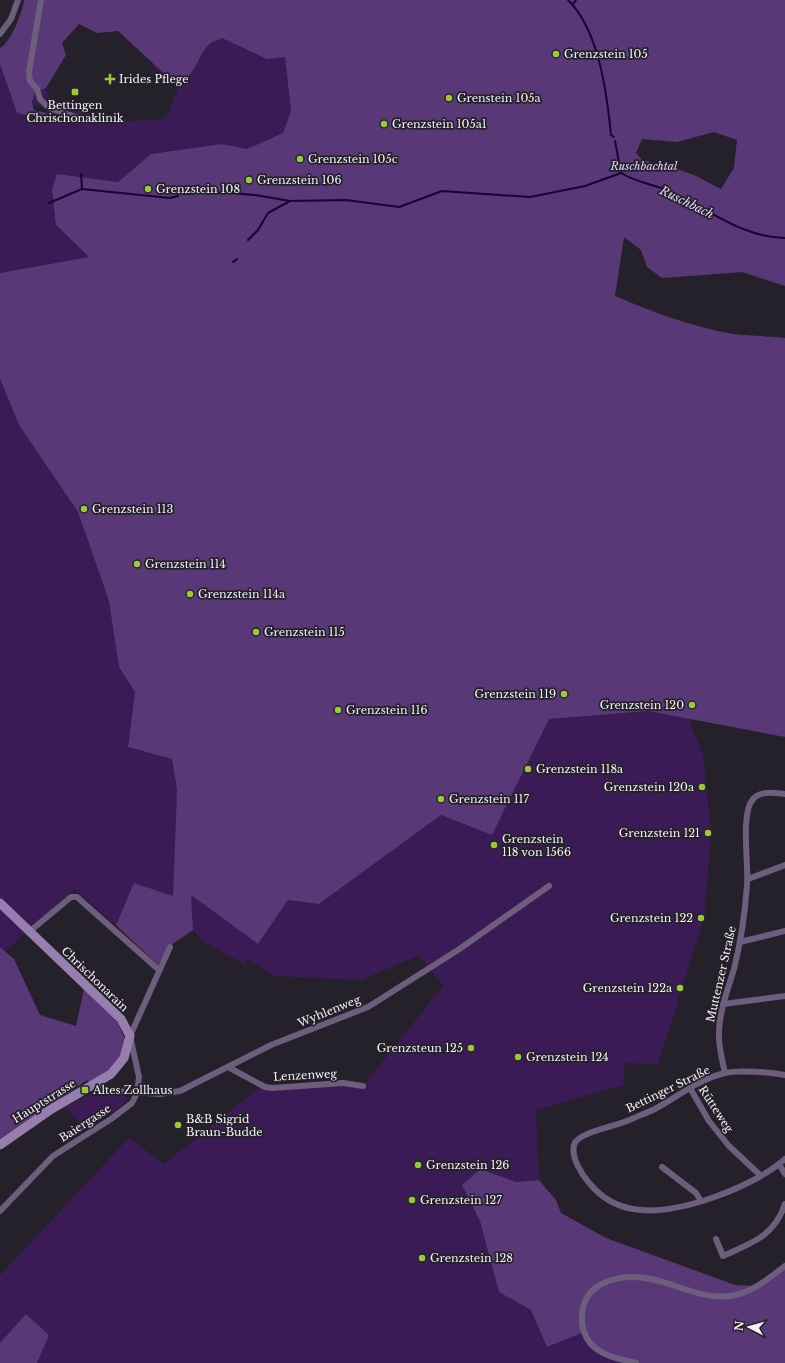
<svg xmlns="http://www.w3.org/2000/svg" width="785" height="1363" viewBox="0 0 785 1363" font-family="'Libre Baskerville',serif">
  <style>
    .green { fill: #3b1b56 }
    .forest { fill: #593878; fill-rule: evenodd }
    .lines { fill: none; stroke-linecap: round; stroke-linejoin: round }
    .stream { stroke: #1c022f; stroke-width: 2 }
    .street { stroke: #6c5e7c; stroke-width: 6 }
    .secondary { stroke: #967fae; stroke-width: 9 }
    .poi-dot { fill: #9acb34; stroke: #25212a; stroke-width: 1.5 }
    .labels { text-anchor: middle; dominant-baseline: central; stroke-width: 3.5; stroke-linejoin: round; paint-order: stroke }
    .poi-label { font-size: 11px; fill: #f3f0f6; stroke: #25212a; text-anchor: start }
    .park-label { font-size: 11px; font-style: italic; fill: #e2d0f7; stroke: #25212a }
    .street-label { font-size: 11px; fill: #f3f0f6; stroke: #25212a }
    .water-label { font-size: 12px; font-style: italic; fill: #e3d1f8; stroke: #25212a }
  </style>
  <rect width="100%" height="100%" fill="#25212a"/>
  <g class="green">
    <path d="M 222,38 L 267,59 L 285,57 L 291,111 L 283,133 L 247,150 L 221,144 L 151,154 L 118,182 L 57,174 L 56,225 L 89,257 L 0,273 L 0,64 L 17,113 L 43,119 L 48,108 L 32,104 L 35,91 L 46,88 L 51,102 L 117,122 L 162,119 L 168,115 L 178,88 L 156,70 L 151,61 L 168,77 L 193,72 C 201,56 205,45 222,38 Z"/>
    <polygon points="0,379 19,425 78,512 109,601 119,667 135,692 128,747 172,759 177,789 173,896 134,884 116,925 74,889 4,952 0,947"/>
    <polygon points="648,711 688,718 703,754 711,833 704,918 658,1064 625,1063 623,1085 536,1110 539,1180 516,1182 480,1169 462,1185 480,1221 499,1292 531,1310 547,1347 584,1332 636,1363 37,1363 49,1335 26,1314 0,1343 0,1275 129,1138 164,1164 259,1088 363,1086 443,986 419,955 362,980 274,976 247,959 244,964 201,940 193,930 191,895 258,944 288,900 319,904 441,815 492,835 549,719"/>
    <polygon points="94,1092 125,1096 127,1101 114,1111 84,1129 65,1107"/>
  </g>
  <g class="forest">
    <path d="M 24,0 L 785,0 L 785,286 L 742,272 L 662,278 L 647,267 L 641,250 L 624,237 L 615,296 C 653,312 692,327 733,334 C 750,336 768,336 785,338 L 785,737 L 648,711 L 549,719 L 492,835 L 441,815 L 319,904 L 288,900 L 258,944 L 191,895 L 193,930 L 168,947 L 158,965 L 116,925 L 134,883 L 173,896 L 177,789 L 172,759 L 128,747 L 135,692 L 119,667 L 109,601 L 78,512 L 19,425 L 0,379 L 0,273 L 89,257 L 56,225 L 52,189 L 57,174 L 118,182 L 151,154 L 221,144 L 247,149 L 283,133 L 291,111 L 285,57 L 267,59 L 222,38 C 219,40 214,41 211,43 C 194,56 196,89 168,77 L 118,31 L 97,33 L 79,24 L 62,43 L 66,55 L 46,88 L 35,92 L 32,102 L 34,110 L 46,113 L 43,119 L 17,113 L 0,64 L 0,48 C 10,44 23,11 24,0 ZM 714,132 L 737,140 L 734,168 L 721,189 L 694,175 L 669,166 L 642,160 L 636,153 L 642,139 L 677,142 Z"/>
    <polygon points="0,947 14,959 40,1015 76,1026 84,989 118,1023 125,1039 120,1057 109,1072 89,1083 87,1080 0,1140"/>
    <polygon points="480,1169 516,1182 539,1180 556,1200 561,1213 606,1238 735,1285 758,1286 785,1266 785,1363 636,1363 600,1351 584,1332 547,1347 531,1310 499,1292 480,1221 462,1185"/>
    <polygon points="26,1314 49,1335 37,1363 0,1363 0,1343"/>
  </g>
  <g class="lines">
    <g class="stream">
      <path d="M 568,0 C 599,30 607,94 611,135 L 614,137"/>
      <polyline points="573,4 576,0"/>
      <path d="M 615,141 L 621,173 C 634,181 647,183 661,188 C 704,204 737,237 785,238"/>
      <polyline points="81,174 82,189"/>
      <polyline points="188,194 199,192 230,193 255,195 290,201 346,200 399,207 442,191 530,197 585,186 621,173"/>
      <polyline points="49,203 82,189 170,198 178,196"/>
      <polyline points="248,240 258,230 268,213 290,201"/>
      <polyline points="233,262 237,259"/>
    </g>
    <g class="street">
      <polyline points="41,0 29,72 30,81 37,89 40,99 49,108 85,120"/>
      <polyline points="0,34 11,19 18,0"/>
      <polyline points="748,879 785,865"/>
      <polyline points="29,932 71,897 77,897 159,970"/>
      <polyline points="740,942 785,931"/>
      <polyline points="723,1004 785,996"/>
      <polyline points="228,1067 265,1087 272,1088 343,1083 363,1086"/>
      <path d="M 725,1073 C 722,1059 718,1045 719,1031 C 720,1009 728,989 734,969 C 741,941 745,914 747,885 C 749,865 740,814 753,799 C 761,790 775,793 785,794"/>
      <path d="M 785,1075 C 772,1072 737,1070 725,1073 C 699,1079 677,1097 655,1109 C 646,1113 636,1117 627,1121 C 615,1126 576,1133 574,1145 C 571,1158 582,1175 590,1184 C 601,1197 615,1206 633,1209 C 675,1217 754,1187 785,1159"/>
      <polyline points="96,1084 101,1090 160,1094 180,1091 271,1045 368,1007 458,950 549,886"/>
      <polyline points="690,1088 709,1121 729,1146 760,1175"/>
      <polyline points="779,1164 785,1174"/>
      <polyline points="662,1167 696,1193 701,1201"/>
      <polyline points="0,1211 53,1156 111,1119 132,1103 137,1093 139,1077 130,1036 170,947"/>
      <path d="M 716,1239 L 723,1256 C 751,1243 774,1237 785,1204"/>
      <path d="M 636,1363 C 620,1359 601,1356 590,1343 C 584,1335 581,1324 582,1314 C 585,1280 623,1273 651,1279 C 677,1284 703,1300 730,1296 C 752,1293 768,1279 785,1266"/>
    </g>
    <polyline class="secondary" points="0,903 121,1019 130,1036 124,1058 111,1074 50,1110 0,1145"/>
  </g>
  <g class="poi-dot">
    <circle cx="556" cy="54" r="4"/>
    <path d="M108 73h4v4h4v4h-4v4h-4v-4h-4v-4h4z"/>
    <rect x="71" y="88" width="8" height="8" rx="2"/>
    <circle cx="449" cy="98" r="4"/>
    <circle cx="384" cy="124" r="4"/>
    <circle cx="300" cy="159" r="4"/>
    <circle cx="249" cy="180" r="4"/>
    <circle cx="148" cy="189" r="4"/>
    <circle cx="84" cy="509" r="4"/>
    <circle cx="137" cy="564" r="4"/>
    <circle cx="190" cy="594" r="4"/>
    <circle cx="256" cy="632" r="4"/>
    <circle cx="564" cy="694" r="4"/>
    <circle cx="692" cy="705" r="4"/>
    <circle cx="338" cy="710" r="4"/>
    <circle cx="528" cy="769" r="4"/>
    <circle cx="702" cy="787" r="4"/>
    <circle cx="441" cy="799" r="4"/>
    <circle cx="708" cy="833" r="4"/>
    <circle cx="494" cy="845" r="4"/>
    <circle cx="701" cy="918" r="4"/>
    <circle cx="680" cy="988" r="4"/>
    <circle cx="471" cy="1048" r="4"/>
    <circle cx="518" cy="1057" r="4"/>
    <rect x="81" y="1086" width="8" height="8" rx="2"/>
    <circle cx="178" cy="1125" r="4"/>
    <circle cx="418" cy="1165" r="4"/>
    <circle cx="412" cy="1200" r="4"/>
    <circle cx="422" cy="1258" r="4"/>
  </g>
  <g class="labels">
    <g class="poi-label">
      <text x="564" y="54">Grenzstein 105</text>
      <text x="119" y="79">Irides Pflege</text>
      <text x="457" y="98">Grenstein 105a</text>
      <text x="75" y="105" text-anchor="middle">Bettingen<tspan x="75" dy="13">Chrischonaklinik</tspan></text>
      <text x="392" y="124">Grenzstein 105a1</text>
      <text x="308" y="159">Grenzstein 105c</text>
      <text x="257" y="180">Grenzstein 106</text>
      <text x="156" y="189">Grenzstein 108</text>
      <text x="92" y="509">Grenzstein 113</text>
      <text x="145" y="564">Grenzstein 114</text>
      <text x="198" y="594">Grenzstein 114a</text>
      <text x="264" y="632">Grenzstein 115</text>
      <text x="556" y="694" text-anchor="end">Grenzstein 119</text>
      <text x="684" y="705" text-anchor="end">Grenzstein 120</text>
      <text x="346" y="710">Grenzstein 116</text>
      <text x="536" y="769">Grenzstein 118a</text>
      <text x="694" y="787" text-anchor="end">Grenzstein 120a</text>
      <text x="449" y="799">Grenzstein 117</text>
      <text x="700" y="833" text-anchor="end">Grenzstein 121</text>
      <text x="502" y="839">Grenzstein<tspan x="502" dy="13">118 von 1566</tspan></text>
      <text x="693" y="918" text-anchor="end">Grenzstein 122</text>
      <text x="672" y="988" text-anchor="end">Grenzstein 122a</text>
      <text x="463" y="1048" text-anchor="end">Grenzsteun 125</text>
      <text x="526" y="1057">Grenzstein 124</text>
      <text x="93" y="1090">Altes Zollhaus</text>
      <text x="186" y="1119">B&amp;B Sigrid<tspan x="186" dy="13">Braun-Budde</tspan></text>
      <text x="426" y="1165">Grenzstein 126</text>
      <text x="420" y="1200">Grenzstein 127</text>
      <text x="430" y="1258">Grenzstein 128</text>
    </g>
    <g class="park-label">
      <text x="644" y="166">Ruschbachtal</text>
    </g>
    <g class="street-label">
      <text transform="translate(721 974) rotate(-77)">Muttenzer Straße</text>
      <text transform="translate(95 979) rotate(44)">Chrischonarain</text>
      <text transform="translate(329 1011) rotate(-22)">Wyhlenweg</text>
      <text transform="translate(305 1075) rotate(-3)">Lenzenweg</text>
      <text transform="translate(668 1089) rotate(-26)">Bettinger Straße</text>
      <text transform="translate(44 1101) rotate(-32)">Hauptstrasse</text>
      <text transform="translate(716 1109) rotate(57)">Rütteweg</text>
      <text transform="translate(85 1123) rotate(-33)">Baiergasse</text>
    </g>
    <g class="water-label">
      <text transform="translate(687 202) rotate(26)">Ruschbach</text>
    </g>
  </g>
  <g transform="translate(749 1327) rotate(276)" stroke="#25212a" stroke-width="3" paint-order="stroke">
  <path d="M0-3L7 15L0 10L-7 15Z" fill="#f3f0f6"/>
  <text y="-6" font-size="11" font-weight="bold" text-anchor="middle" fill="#f3f0f6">N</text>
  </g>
</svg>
